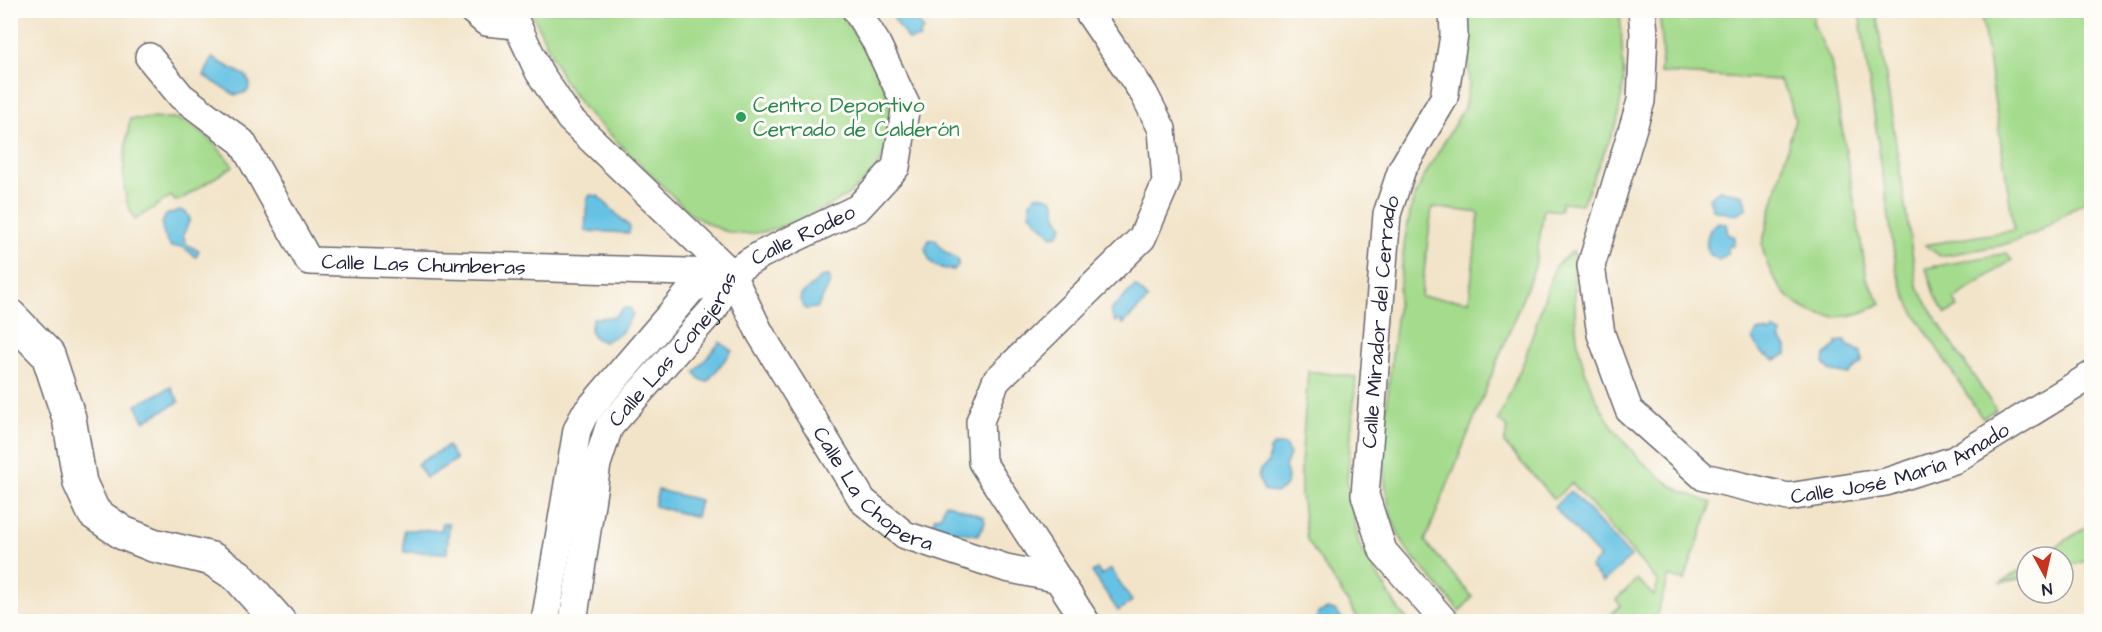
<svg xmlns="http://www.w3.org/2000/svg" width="2102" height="632" viewBox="0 0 2102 632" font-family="'Architects Daughter',sans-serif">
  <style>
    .green { fill: #a4db8d; stroke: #637e64; stroke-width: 1.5; fill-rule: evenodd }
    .water { fill: #66c2e4; stroke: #447290; stroke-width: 1.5 }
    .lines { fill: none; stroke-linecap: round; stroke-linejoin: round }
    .street-casing { stroke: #6b666d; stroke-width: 30 }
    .secondary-casing { stroke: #6b666d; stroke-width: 36 }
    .street { stroke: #fff; stroke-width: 27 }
    .secondary { stroke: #fff; stroke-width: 33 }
    .leisure-dot { fill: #2e9e5b; stroke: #fdfcf7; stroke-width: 2 }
    .labels { text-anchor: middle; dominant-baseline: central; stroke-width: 6; stroke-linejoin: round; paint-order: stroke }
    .leisure-label { font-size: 21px; fill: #27864d; stroke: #fdfcf7; text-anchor: start }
    .street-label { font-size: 21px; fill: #22223b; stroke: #fdfcf7 }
  </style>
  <rect width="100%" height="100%" fill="#fdfcf7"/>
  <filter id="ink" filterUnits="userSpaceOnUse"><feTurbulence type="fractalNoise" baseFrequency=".0167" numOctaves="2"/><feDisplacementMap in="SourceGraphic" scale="12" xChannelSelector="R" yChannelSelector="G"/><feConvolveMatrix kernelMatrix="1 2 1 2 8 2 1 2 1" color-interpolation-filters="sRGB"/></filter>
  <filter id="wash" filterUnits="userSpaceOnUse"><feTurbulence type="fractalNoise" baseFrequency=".008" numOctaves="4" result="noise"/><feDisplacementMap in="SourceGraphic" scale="24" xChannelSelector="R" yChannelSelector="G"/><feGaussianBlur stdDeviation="1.35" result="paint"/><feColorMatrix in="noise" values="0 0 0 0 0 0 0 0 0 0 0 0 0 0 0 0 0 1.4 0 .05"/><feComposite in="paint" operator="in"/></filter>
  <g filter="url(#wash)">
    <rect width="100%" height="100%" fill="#f2e4c9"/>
    <g class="green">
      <path d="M 531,11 L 839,11 C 860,44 894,84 891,126 C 890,146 879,169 863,183 C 836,206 769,240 733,233 C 718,230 704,222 691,214 L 584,109 L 564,81 Z"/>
      <path d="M 1468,11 L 1620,11 L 1624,81 L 1617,122 L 1582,204 L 1562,202 L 1560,211 L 1544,209 L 1535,267 L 1425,541 L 1472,597 L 1460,611 L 1406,549 L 1391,517 L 1385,483 L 1382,446 L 1405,238 L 1412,204 L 1422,180 L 1464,108 L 1469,87 ZM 1432,207 L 1479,213 L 1469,301 L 1421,297 Z"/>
      <path d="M 1659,11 L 1814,11 L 1813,23 L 1831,62 L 1867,279 L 1881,303 C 1827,337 1772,304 1762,244 L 1795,120 L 1788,94 L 1779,80 L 1660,73 L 1663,50 Z"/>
      <polygon points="1859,11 1876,11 1917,285 1934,316 1996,410 1982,418 1911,308 1897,273"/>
      <polygon points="1981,11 2091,11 2091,197 2036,233 2003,245 1940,256 1925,245 2014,230"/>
      <path d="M 175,118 C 204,130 214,142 233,166 L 180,200 L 175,201 L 171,196 L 135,220 C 116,189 125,154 130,119 Z"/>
      <path d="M 1574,250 C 1575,276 1574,302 1576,328 C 1582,392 1621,452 1674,487 C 1685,494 1700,498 1712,503 L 1684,581 L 1669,576 L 1655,621 L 1604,621 L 1621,605 L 1616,600 L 1637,579 L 1654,596 L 1658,582 L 1572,483 L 1554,499 L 1504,443 L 1508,428 L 1498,420 L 1524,361 L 1555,266 Z"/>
      <polygon points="2007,253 2012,260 1954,299 1958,307 1946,314 1935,297 1926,268"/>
      <polygon points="1308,371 1356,377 1347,481 1359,545 1400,612 1409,621 1360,621 1307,540 1301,495 1301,464"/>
      <polygon points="2091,524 2091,559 2063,568 2063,557 2040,557"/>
      <polygon points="2027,566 2027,577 2000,583"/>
    </g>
    <g class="water">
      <polygon points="889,11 912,11 924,30 920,33 920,38 908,40"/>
      <polygon points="212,58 246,76 250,84 247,92 235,95 204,76"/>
      <polygon points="1719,190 1743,195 1747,208 1735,215 1713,210 1709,198"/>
      <polygon points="590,195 598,196 630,227 629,233 585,231 587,199"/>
      <polygon points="1036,195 1046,196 1054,200 1057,216 1063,226 1058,235 1052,236 1030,214 1030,202"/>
      <path d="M 180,210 L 187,213 L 190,219 L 183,235 L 186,244 L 199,251 L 196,257 L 183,247 L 171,247 C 164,237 158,226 166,215 Z"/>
      <path d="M 1719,222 L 1726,224 L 1728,235 L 1734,236 L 1734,246 L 1729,246 L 1727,254 L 1719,260 L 1708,253 C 1705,241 1707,228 1719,222 Z"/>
      <path d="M 935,239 L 945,252 L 958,259 L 958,266 L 954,270 C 936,268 930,267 925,248 L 929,240 Z"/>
      <polygon points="823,276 829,276 831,282 817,308 805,309 800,300 801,295"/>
      <polygon points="1135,286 1148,299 1123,324 1120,320 1115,322 1110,311"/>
      <polygon points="624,308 630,308 633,314 621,333 604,342 595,338 590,330 593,318 614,317"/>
      <polygon points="1773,329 1782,334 1780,339 1787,347 1787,354 1775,360 1762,354 1753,339 1757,331 1766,331 1770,333"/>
      <polygon points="1845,340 1846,344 1861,352 1862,362 1849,374 1832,372 1824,364 1825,355 1837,345 1837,342"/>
      <polygon points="720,342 732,351 707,382 699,379 695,372"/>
      <polygon points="171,387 179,402 144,421 136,405"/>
      <path d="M 1274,445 L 1285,445 L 1290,454 L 1285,467 C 1291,479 1287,489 1275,493 L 1264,490 L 1258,478 L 1260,470 L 1268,463 L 1270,449 Z"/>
      <polygon points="448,446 456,460 426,478 417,464"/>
      <polygon points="658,490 700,500 696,517 654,506"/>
      <polygon points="1571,491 1631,557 1603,582 1590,567 1600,557 1554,507"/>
      <polygon points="945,503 984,517 985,523 978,535 958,532 933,523 935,517 941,516"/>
      <polygon points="442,523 449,523 447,553 404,552 404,530 442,530"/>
      <polygon points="1097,569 1101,575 1111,569 1132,601 1118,611 1092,572"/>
      <polygon points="1327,609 1336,611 1344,621 1316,621 1318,613"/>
    </g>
  </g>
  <g filter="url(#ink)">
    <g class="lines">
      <defs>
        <g id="street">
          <polyline points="472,10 486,22 516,25"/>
          <path id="s1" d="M 510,10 L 539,72 L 570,119 L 731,273 L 760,333 L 863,501 L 905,535 L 1006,568 L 1055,578"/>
          <path id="s2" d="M 1642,10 L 1644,33 L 1641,101 L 1591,266 L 1601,334 L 1629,410 L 1704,477 L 1788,497 L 1886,482 L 1954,460 L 2092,375"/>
          <path id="s3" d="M 149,57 L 181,96 L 242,142 L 309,261 L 720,273"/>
          <path id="s4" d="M 545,622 L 577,430 L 584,415 L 692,289 L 731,273 L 762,254 L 858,208 L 896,167 L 906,105 L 876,42 L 856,10"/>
          <path id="s5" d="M 573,622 L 597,464 L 609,427 L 715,307 L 731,273"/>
          <polyline points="1086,622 982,462 980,421 996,381 1142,238 1166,183 1162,129 1144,94 1087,10"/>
          <path id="s6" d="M 1445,622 L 1383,551 L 1365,495 L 1387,214 L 1402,169 L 1444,98 L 1454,35 L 1453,10"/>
        </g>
        <polyline id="secondary" points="10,316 48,355 69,418 80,483 94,513 123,533 153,545 212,559 238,576 279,622"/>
      </defs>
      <use href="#street" class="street-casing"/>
      <use href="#secondary" class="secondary-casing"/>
      <use href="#street" class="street"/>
      <use href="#secondary" class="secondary"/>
    </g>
  </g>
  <circle class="leisure-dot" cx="741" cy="117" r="6"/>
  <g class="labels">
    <g class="leisure-label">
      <text x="753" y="105">Centro Deportivo<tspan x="753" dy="24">Cerrado de Calderón</tspan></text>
    </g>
    <g class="street-label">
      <text stroke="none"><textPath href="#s4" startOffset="501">Calle Rodeo</textPath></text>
      <text stroke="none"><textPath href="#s3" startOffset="378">Calle Las Chumberas</textPath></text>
      <text stroke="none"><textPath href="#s6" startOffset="327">Calle Mirador del Cerrado</textPath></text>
      <text stroke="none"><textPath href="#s5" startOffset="300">Calle Las Conejeras</textPath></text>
      <text stroke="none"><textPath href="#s2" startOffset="718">Calle José María Amado</textPath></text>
      <text stroke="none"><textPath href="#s1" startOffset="610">Calle La Chopera</textPath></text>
    </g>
  </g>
  <rect width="2102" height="632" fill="none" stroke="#fdfcf7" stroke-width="36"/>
  <g transform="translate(2045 575) rotate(172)"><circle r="28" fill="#fdfcf7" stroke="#a5a5ac" stroke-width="1.5"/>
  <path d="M0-4.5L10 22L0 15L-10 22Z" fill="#c8321e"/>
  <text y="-9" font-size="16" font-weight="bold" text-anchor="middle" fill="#22223b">N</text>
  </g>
</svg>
